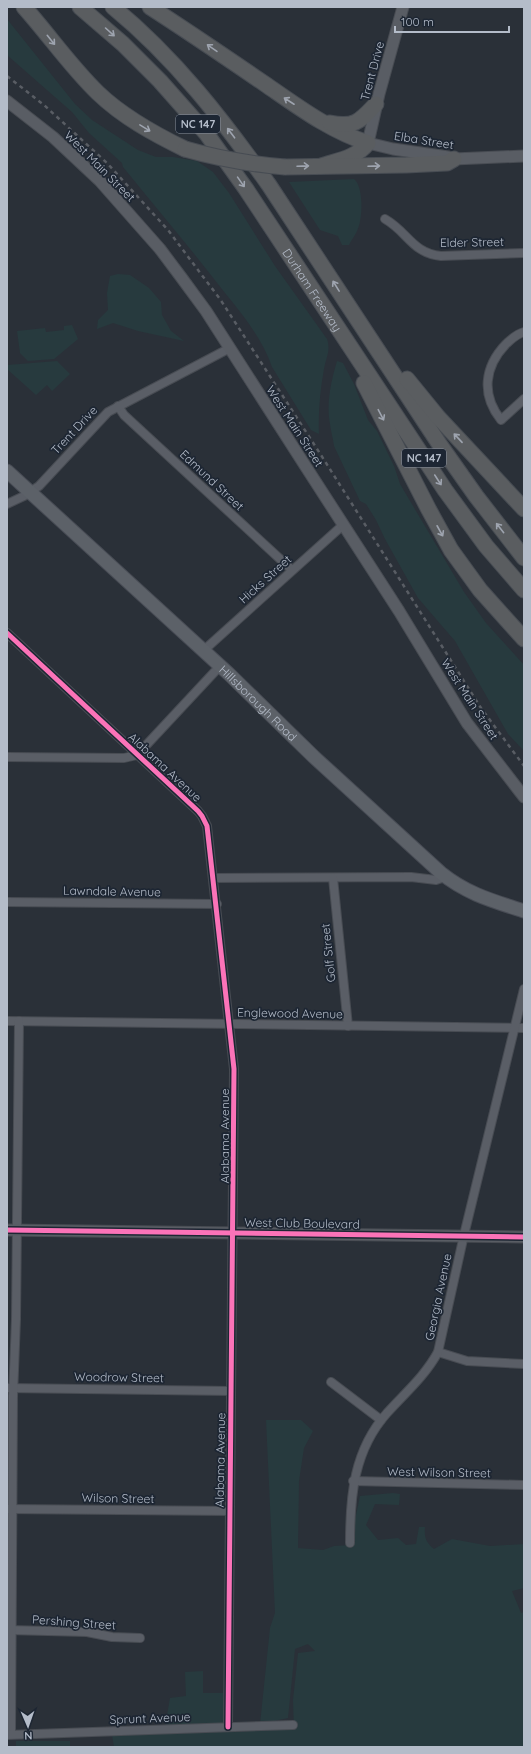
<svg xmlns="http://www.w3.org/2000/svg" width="531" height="1754" viewBox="0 0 531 1754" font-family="Quicksand,sans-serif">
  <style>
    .green { fill: #273a3e }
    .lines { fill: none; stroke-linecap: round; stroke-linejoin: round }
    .street-casing { stroke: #484c53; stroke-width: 10 }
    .secondary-casing { stroke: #484c53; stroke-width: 13 }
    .primary-casing { stroke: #484c55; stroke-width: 15 }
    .highway-casing { stroke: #474c53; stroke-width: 17 }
    .street { stroke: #5a5e66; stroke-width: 8 }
    .secondary { stroke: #595d64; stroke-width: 11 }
    .primary { stroke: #5c6168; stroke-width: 13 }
    .highway { stroke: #5a5d60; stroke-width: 15 }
    .rail { stroke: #595d64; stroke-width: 2.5; stroke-dasharray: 4 4; stroke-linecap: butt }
    .highway-bridge-casing { stroke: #474c53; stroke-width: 17; stroke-linecap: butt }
    .highway-bridge { stroke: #5a5d60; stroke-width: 15 }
    .cycleway-casing { stroke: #1d2633; stroke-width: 8 }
    .cycleway { stroke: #fb73b8; stroke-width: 5 }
    .oneway { stroke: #9ea4af }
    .labels { text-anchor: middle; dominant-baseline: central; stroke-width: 3.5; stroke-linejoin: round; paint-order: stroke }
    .shield { fill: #1d2633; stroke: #878f9c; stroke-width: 1 }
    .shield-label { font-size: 11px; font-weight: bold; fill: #b4bcc9 }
    .street-label { font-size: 12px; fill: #b4bcc9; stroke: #1d2633 }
  </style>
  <rect width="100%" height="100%" fill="#2a3038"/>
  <g class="green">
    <path d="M 7,19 L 75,104 L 92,120 L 138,150 L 156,157 L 173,157 L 197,161 L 213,172 L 229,193 L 275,266 L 327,339 C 331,351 326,357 324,369 C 320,391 318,413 319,434 L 311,430 L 272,367 C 263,340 243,315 225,293 C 192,250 157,209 123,167 L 122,163 L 89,133 L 72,112 L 7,55 Z"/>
    <path d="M 354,179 C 364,187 363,220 357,231 C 355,236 351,240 349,245 L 342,245 L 338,236 L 320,230 L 289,182 Z"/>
    <polygon points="118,274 130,275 149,288 161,302 162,315 171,331 184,341 138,331 113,323 97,329 98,320 108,310 107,293 110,276"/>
    <polygon points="72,325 78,339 54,359 28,361 20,353 17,331 45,328 46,332 64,330 64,326"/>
    <polygon points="57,361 70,374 52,391 47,385 36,395 7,369 7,365"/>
    <path d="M 337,361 L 343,363 L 354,384 L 368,420 L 377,431 L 394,466 L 400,484 L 464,592 L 486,623 L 524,665 L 524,751 L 508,734 L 455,641 L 418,598 L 385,539 L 376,520 L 366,504 L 360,501 L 334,446 C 333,438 331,432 330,424 C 326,404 331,381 337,361 Z"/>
    <path d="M 266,1420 L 301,1420 L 313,1431 L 304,1448 L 299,1481 L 298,1548 L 323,1550 L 334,1546 L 352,1545 L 355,1520 L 360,1496 L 393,1493 L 400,1494 L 399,1505 L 375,1504 L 366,1525 L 378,1540 L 398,1538 L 406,1545 L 416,1544 L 419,1527 L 425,1527 C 424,1537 426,1543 434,1549 L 452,1539 L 490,1546 L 524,1544 L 524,1588 L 512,1591 L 521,1613 L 524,1612 L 524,1747 L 114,1747 L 112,1735 L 223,1730 L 224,1732 L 294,1729 L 293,1700 L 298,1653 L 315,1651 L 308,1644 L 295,1649 L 288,1718 L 260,1724 L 270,1628 L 275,1613 Z"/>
    <polygon points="203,1671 203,1693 223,1693 224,1725 165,1727 170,1698 186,1696 185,1672"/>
    <rect x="16" y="1741" width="54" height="6"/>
  </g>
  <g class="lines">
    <defs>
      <g id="street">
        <path d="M 385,219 C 408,232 412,253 441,256 L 524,253"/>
        <path d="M 524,332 C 516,334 512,339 506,344 C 484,367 481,395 501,420 L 524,399"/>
        <polyline points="118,406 124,415 292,570"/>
        <polyline points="7,504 24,496 39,486 108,412 230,348"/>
        <polyline points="7,633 198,811 202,816 207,826 234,1069 228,1727"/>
        <polyline points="203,651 343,525"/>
        <polyline points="7,757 124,758 137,755 220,666"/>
        <polyline points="214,878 411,877 436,880 445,877"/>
        <polyline points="333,878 348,1026"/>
        <polyline points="7,902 217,904"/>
        <polyline points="7,1021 524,1028"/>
        <polyline points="438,1352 467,1361 524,1364"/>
        <polyline points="331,1382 381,1420"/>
        <polyline points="7,1388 231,1391"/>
        <polyline points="353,1481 524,1485"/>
        <polyline points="7,1509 230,1511"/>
        <path d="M 350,1543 C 350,1495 354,1450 387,1413 C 405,1393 425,1376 438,1352 L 464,1235 L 524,989"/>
        <polyline points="8,1630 87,1632 112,1637 140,1638"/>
        <polyline points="11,1734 13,1396 16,1319 19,1021"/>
        <polyline points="7,1735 293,1725"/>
      </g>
      <g id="secondary">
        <polyline points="403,7 379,94 368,143 393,149 448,157 454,159 524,156"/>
        <polyline points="7,101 53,137 100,181 160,249 181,277 206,311 306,467 399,611 467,723 524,797"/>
        <polyline points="7,1230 524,1237"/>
      </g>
      <g id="primary">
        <path id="s1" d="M 7,471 L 229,674 L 314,757 L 441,873 C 467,894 493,901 524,911"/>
      </g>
      <g id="highway">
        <path d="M 24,7 C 49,35 71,67 98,93 C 123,117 154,134 185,149"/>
        <path id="s2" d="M 80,7 L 123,44 L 160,81 L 206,133 L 246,189 L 445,490 L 486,546 L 524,590"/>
        <path d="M 113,7 C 175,58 223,120 269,185 L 440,445 L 476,496 L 524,558"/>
        <path d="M 150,7 C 189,32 227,58 265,84 C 297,106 330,131 368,143 C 356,158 339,160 321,166"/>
        <path d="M 330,123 C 355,128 360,121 376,104"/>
        <polyline points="285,167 406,165 447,163 454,159"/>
        <polyline points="407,379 438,417 524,509"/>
        <polyline points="364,383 429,510 451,550 480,590 524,639"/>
      </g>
    </defs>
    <use href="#street" class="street-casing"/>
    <use href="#secondary" class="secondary-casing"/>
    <use href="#primary" class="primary-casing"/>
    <use href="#highway" class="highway-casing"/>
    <use href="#street" class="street"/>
    <use href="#secondary" class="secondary"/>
    <use href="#primary" class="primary"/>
    <use href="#highway" class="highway"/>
    <polyline class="rail" points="7,76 44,105 107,163 168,230 201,274 220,299 321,455 481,708 524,766"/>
    <defs>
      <path id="highway-bridge" d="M 185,149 C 220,159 249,164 285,167"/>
    </defs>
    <use href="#highway-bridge" class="highway-bridge-casing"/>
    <use href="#highway-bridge" class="highway-bridge"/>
    <defs>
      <g id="cycleway">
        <polyline points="7,633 198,811 202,816 207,826 234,1069 228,1727"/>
        <polyline points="7,1230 524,1237"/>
      </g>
    </defs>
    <use href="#cycleway" class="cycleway-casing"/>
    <use href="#cycleway" class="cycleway"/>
  </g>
  <defs><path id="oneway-shaft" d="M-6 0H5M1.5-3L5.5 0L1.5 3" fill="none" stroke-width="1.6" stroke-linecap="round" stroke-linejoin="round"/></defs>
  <g class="oneway">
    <use href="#oneway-shaft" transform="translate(110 32) rotate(42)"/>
    <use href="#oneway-shaft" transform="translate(51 40) rotate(51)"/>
    <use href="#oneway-shaft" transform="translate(212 48) rotate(-145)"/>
    <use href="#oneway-shaft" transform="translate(289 101) rotate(-147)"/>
    <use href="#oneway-shaft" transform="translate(145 128) rotate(31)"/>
    <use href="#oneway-shaft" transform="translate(231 133) rotate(-127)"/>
    <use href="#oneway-shaft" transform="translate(303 166) rotate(-2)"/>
    <use href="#oneway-shaft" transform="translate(374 166) rotate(-2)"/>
    <use href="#oneway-shaft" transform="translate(241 182) rotate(55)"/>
    <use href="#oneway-shaft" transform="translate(336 286) rotate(-122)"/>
    <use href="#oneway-shaft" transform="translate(381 415) rotate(62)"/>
    <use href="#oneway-shaft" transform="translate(458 438) rotate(-133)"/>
    <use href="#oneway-shaft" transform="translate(438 480) rotate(57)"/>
    <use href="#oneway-shaft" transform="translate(500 528) rotate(-128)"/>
    <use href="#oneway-shaft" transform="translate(440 531) rotate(61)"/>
  </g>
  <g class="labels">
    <g class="shield">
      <rect x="176" y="115" width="44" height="18" rx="3"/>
      <rect x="402" y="449" width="44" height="18" rx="3"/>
    </g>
    <g class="shield-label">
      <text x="198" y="124">NC 147</text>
      <text x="424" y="458">NC 147</text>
    </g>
    <g class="street-label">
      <text transform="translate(372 71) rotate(-75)">Trent Drive</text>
      <text transform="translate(424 140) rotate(9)">Elba Street</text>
      <text transform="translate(100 166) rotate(45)">West Main Street</text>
      <text transform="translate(472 242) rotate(-1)">Elder Street</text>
      <text stroke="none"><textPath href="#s2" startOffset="368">Durham Freeway</textPath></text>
      <text transform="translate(295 426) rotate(57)">West Main Street</text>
      <text transform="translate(74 430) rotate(-47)">Trent Drive</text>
      <text transform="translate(212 480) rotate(43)">Edmund Street</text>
      <text transform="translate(265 579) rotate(-42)">Hicks Street</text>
      <text transform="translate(470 699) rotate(57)">West Main Street</text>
      <text stroke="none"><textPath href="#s1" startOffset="342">Hillsborough Road</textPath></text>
      <text transform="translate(165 767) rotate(43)">Alabama Avenue</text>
      <text transform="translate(112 891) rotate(1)">Lawndale Avenue</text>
      <text transform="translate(328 953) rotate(-96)">Golf Street</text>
      <text transform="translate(290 1013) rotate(1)">Englewood Avenue</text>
      <text transform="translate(224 1136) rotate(-90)">Alabama Avenue</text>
      <text transform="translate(302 1223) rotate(1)">West Club Boulevard</text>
      <text transform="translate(438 1297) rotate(-78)">Georgia Avenue</text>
      <text transform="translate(119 1377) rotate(1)">Woodrow Street</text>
      <text transform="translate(220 1460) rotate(-89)">Alabama Avenue</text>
      <text transform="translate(439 1472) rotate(1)">West Wilson Street</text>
      <text transform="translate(118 1498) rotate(1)">Wilson Street</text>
      <text transform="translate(74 1622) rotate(4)">Pershing Street</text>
      <text transform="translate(150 1718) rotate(-2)">Sprunt Avenue</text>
    </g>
  </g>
  <rect width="531" height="1754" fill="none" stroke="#b4bcc9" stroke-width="16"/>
  <g transform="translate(28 1726) rotate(178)" stroke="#1d2633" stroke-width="3" paint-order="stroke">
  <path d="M0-3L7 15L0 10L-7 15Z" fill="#b4bcc9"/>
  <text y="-6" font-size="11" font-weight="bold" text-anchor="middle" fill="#b4bcc9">N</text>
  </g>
  <path d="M395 26v6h114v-6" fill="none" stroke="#b4bcc9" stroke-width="2"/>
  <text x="401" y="26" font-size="12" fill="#b4bcc9" stroke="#1d2633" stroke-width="3" paint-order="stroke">100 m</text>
</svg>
